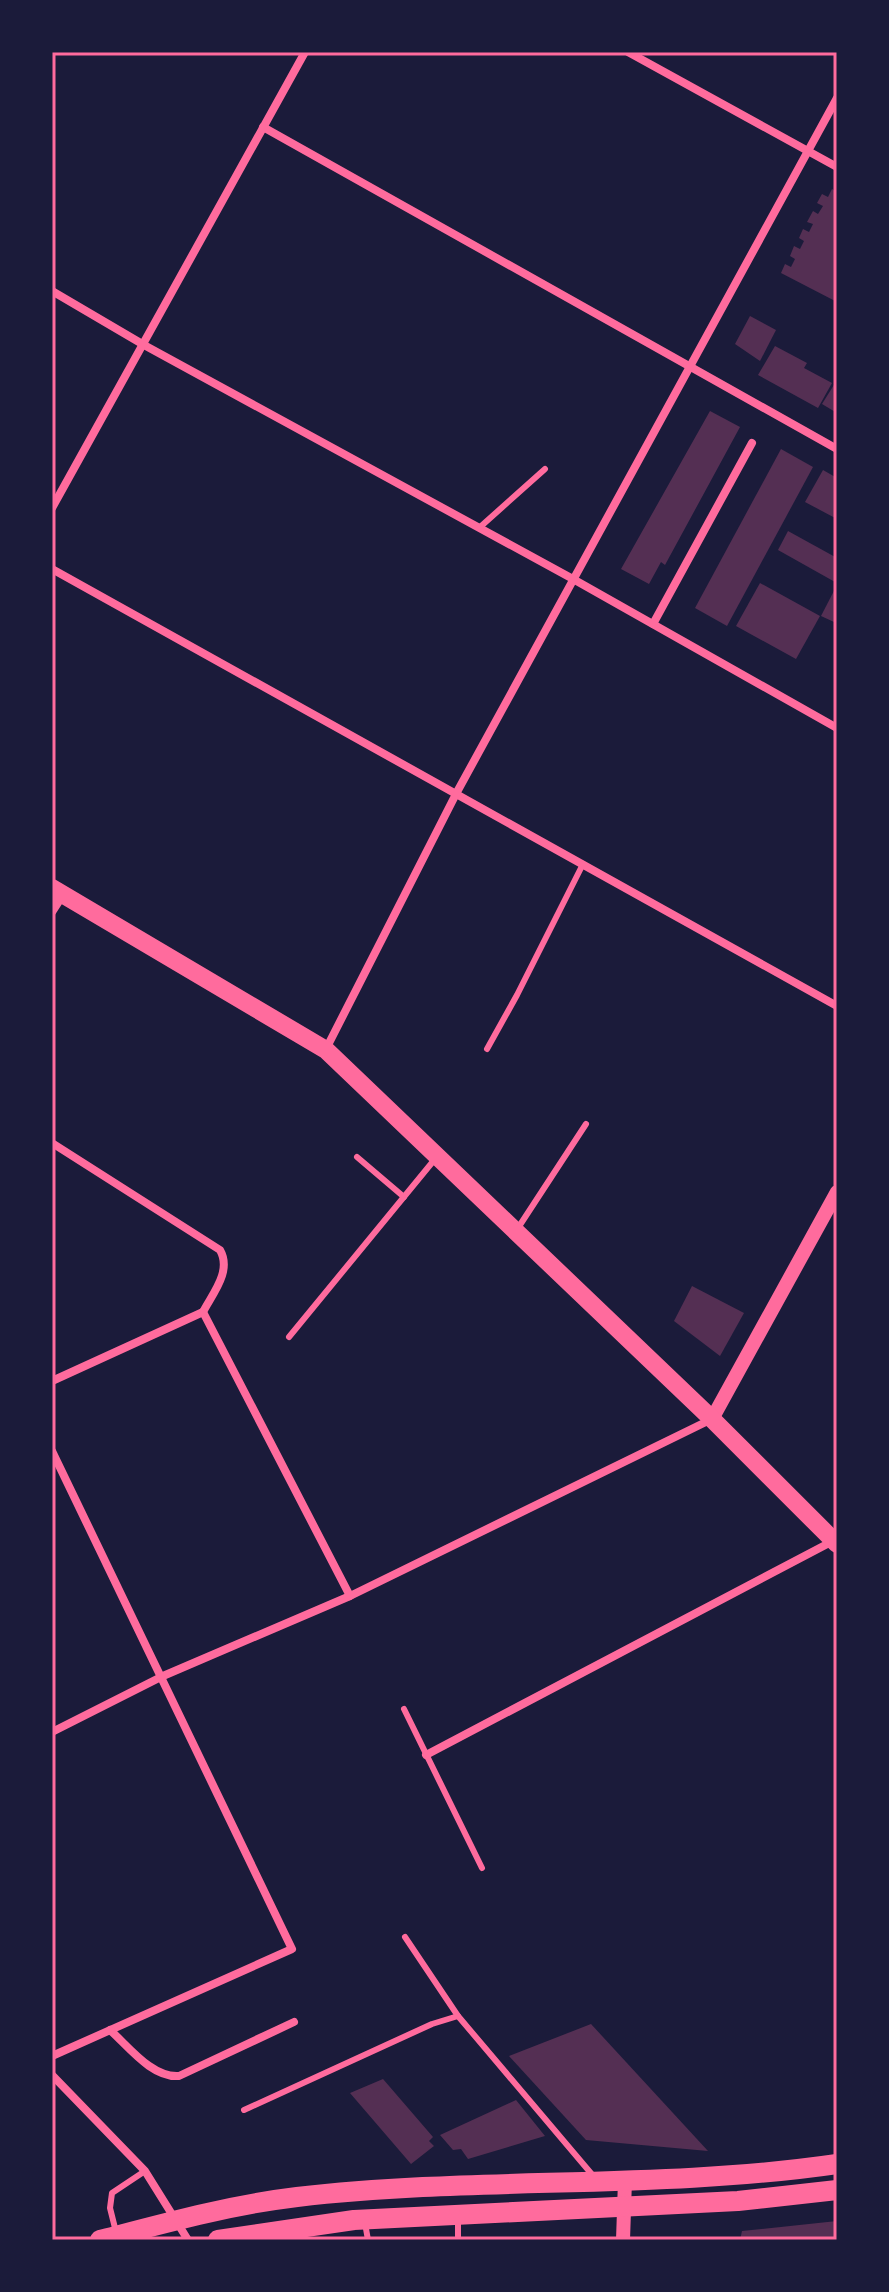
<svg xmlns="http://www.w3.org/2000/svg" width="889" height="2292" viewBox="0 0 889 2292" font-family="Poppins,sans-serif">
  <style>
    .building { fill: #542f53 }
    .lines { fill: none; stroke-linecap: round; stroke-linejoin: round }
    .service { stroke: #ff6b9d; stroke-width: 6 }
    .minor { stroke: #ff6b9d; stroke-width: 8 }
    .tertiary { stroke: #ff6b9d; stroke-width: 14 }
    .primary { stroke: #ff6b9d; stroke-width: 18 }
    .trunk { stroke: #ff6b9d; stroke-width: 20 }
    .neatline { fill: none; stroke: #ff6b9d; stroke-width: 3 }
  </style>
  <rect width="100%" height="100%" fill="#1b1b3a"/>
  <g class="building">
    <polygon points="832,189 837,192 837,302 781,273 785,264 791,267 795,259 790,256 794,246 800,249 804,241 799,238 803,229 809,232 813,224 807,222 813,211 818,214 823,206 817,203 822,194 828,197"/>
    <polygon points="750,316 776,330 760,361 735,344"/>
    <polygon points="775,346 807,363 804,368 832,383 818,408 758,375"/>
    <polygon points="837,380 837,413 822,404"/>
    <polygon points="710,411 740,427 665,565 661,562 649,584 621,569"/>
    <polygon points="781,449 813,467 727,626 695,608"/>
    <polygon points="823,470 837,478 837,519 805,502"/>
    <polygon points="788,531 837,558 835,582 778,550"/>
    <polygon points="760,583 820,616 796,659 736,626"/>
    <polygon points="837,585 837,616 834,622 821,616"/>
    <polygon points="692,1286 744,1313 720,1356 674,1321"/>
    <polygon points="591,2024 708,2151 586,2140 509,2056"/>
    <polygon points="383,2079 433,2137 429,2141 434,2146 411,2164 350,2093"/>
    <polygon points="516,2100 545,2136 468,2159 461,2149 453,2150 440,2135"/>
    <polygon points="837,2221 837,2240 740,2240 742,2231"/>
  </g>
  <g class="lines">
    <g class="service">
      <polyline points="479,528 545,469"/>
      <polyline points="487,1049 517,995 583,864"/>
      <polyline points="357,1157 404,1197"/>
      <polyline points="518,1228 586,1124"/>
      <polyline points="289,1337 435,1159"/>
      <polyline points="404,1709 482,1868"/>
      <polyline points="405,1937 458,2016 595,2178"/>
      <polyline points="244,2110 432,2024 458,2016"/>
      <polyline points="458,2217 458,2240"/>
      <polyline points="365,2223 368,2240"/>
      <polyline points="116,2232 110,2208 112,2193 145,2171"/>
    </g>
    <g class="minor">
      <polyline points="628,52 837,167"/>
      <polyline points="263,127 837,449"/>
      <polyline points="52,291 144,345 573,579 837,728"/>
      <polyline points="52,508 305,52"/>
      <polyline points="52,569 837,1006"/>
      <polyline points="653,624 752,443"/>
      <polyline points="52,912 63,895"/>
      <polyline points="326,1049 457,792 837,98"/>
      <path d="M 52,1143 L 220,1250 C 232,1271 213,1293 203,1312"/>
      <polyline points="203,1312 350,1596"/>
      <polyline points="52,1381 203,1312"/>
      <polyline points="52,1451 292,1949 52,2056"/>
      <polyline points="52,1732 163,1676 350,1596 712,1419"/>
      <polyline points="426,1755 833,1541"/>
      <path d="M 110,2030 C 129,2047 152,2078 179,2076 L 294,2022"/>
      <polyline points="52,2075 145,2171 188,2240"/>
    </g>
    <g class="tertiary">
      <polyline points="712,1419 837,1192"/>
      <polyline points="623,2240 625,2180"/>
    </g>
    <polyline class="primary" points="52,888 326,1050 712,1419 837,1544"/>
    <g class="trunk">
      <path d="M 100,2240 C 165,2223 230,2205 297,2197 C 476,2176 658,2190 837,2164"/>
      <polyline points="218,2240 354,2220 738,2201 837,2190"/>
    </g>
  </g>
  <rect width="889" height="2292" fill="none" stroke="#1b1b3a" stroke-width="108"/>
  <rect x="54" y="54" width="781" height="2184" class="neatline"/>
</svg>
